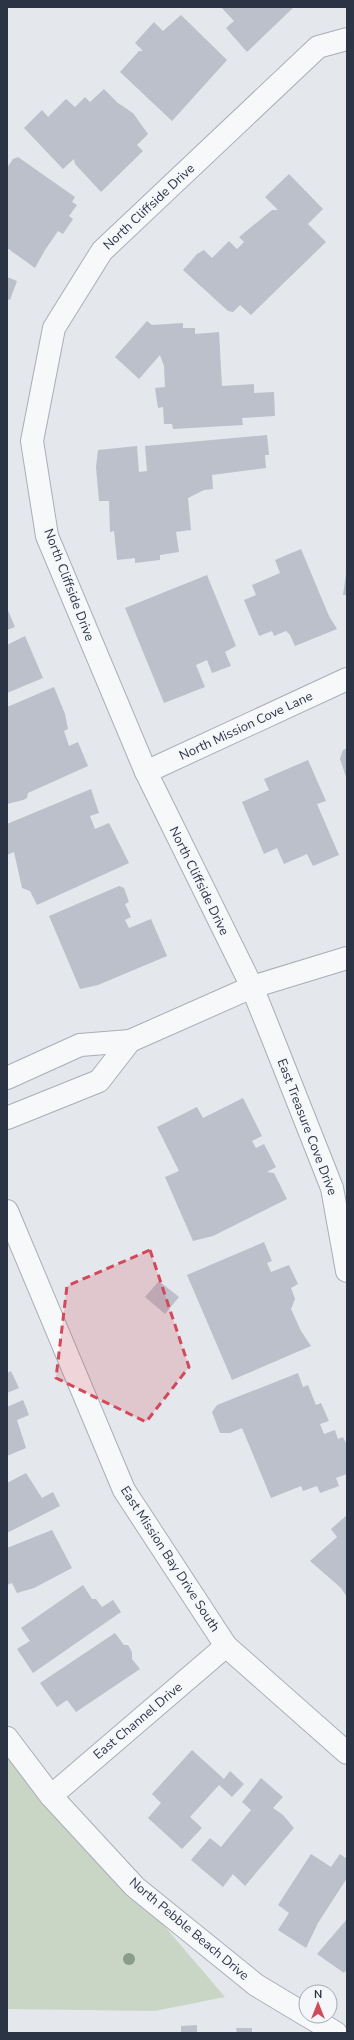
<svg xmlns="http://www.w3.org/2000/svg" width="354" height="2040" viewBox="0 0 354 2040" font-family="'Nunito Sans',sans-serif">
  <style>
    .green { fill: #c9d6c5 }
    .building { fill: #bbc0ca }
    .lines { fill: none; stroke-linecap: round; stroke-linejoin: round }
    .minor-casing { stroke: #a9aeb7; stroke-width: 24 }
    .tertiary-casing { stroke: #a9aeb7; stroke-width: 24 }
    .minor { stroke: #f7f8fa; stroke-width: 22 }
    .tertiary { stroke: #f7f8fa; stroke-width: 22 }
    .tree { fill: #899d89 }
    .marked { fill: #d1495b; fill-opacity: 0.2; stroke: #d1495b; stroke-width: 3; stroke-dasharray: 8 5; stroke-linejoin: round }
    .labels { text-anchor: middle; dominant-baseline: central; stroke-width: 3; stroke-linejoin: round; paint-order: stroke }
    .street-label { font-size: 13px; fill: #2b3445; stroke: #f4f6f9 }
  </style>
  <rect width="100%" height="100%" fill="#e4e7ec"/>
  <polygon class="green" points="7,1742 225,1997 155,2011 7,2009"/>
  <g class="building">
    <polygon points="221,7 294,7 247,52 226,28 234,21"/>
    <polygon points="181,15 227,60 172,121 120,72 139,51 143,51 135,43 154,22 163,31"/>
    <polygon points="104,89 118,103 133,113 148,134 137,145 143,151 101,192 75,164 74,159 63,169 24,128 42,110 48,117 66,99 75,107 85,97 90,102"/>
    <polygon points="18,157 75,197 72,202 77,205 69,216 73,219 63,234 58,231 45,250 35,268 7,248 7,168 13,159"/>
    <polygon points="289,174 323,209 308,224 326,242 251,315 240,305 233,312 228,311 183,270 197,254 204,250 212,258 229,241 237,249 244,242 239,237 272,210 278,210 265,197"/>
    <polygon points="7,277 17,281 10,300 7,299"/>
    <polygon points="147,321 152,325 183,323 183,328 195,328 195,334 219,332 222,386 254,384 254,393 274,392 275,416 242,418 243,425 173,429 172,424 164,424 163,407 158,408 155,388 165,387 164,366 160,355 139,379 115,357"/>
    <polygon points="267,435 269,455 265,455 266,468 212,475 213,489 204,490 188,498 191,530 176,532 179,552 160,555 160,560 135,563 135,558 117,560 114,531 110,532 109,501 99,501 96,467 98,450 137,446 139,472 147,471 145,446"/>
    <polygon points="301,549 329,616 337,629 295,646 290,635 286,631 274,636 272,631 259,636 244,600 256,595 252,585 280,573 275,560"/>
    <polygon points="346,574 347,574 347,595 343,595"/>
    <polygon points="207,575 236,646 225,652 231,666 212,673 207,660 196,665 205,687 164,703 125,608"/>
    <polygon points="7,608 15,627 7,630"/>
    <polygon points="25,636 43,678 7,693 7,645"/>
    <polygon points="54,687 65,714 68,729 64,731 69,746 78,742 88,766 28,793 27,798 23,800 7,804 7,707"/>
    <polygon points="347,748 347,780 340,759 343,750"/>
    <polygon points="308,760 326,801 317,804 339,855 313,866 307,854 284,864 277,848 264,854 242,802 269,790 264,779"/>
    <polygon points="91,789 99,813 90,816 95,829 109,823 129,863 37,905 30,891 22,888 14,852 7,855 7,824"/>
    <polygon points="119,886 124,888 129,902 125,904 131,917 125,920 129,928 151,919 167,956 98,985 80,989 49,916"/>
    <polygon points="243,1098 262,1136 252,1141 256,1148 264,1144 276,1167 267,1172 274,1173 287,1199 213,1236 193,1241 165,1177 179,1171 157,1127 197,1107 203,1118"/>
    <polygon points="264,1242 272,1261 267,1263 271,1272 289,1265 298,1284 291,1288 295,1299 291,1309 301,1331 311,1346 232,1380 187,1275"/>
    <polygon points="159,1281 179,1297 165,1314 145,1297"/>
    <polygon points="11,1371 19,1388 7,1393 7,1373"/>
    <polygon points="298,1373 303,1387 308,1385 316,1405 321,1403 329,1421 320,1424 324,1434 335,1430 338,1439 343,1437 347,1445 347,1474 336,1478 339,1486 320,1493 317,1486 303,1491 301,1486 271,1498 242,1428 230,1433 220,1433 212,1412 217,1405"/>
    <polygon points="23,1400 29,1415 17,1420 26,1448 7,1456 7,1407"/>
    <polygon points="26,1473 42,1498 53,1492 60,1506 7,1533 7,1483"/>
    <polygon points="347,1515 347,1597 341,1588 310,1561 337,1537 331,1529"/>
    <polygon points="52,1530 72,1568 34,1588 17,1593 12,1583 7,1585 7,1548"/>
    <polygon points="83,1585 92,1599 96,1599 102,1607 113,1600 121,1612 33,1673 17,1649 30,1641 21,1628"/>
    <polygon points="115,1633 124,1645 128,1645 132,1652 132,1659 140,1669 76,1712 67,1700 57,1707 40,1683"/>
    <polygon points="192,1750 224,1779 230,1771 244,1784 232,1797 219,1785 190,1817 202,1828 182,1849 148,1818 161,1803 152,1794"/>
    <polygon points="261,1778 283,1797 273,1808 283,1815 294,1828 245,1886 233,1874 223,1887 191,1860 210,1838 221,1847 251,1810 242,1802"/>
    <polygon points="311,1854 331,1867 340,1854 347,1859 347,1878 318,1923 306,1948 278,1930 289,1913 278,1905"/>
    <polygon points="347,1919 347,1969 344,1973 317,1954"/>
    <polygon points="197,2025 197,2033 181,2033 181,2026"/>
    <polygon points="236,2028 252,2028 252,2033 237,2033"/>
  </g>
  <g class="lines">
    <defs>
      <g id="minor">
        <polyline points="347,39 318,47 102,251 54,328 32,441 47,536 146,772 252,987 273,1039 332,1188 347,1271"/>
        <polyline points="146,772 347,679"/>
        <polyline points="7,1078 80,1045 130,1041 252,987 347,958"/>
        <polyline points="7,1118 99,1081 130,1041"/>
        <polyline points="7,1738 51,1796 135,1887 256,1985 306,2015"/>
        <polyline points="51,1796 226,1646"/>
        <polyline points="308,2016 336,2033"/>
      </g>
      <polyline id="tertiary" points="7,1211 124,1490 226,1646 347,1753"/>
    </defs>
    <use href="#minor" class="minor-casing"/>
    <use href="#tertiary" class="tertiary-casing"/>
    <use href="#minor" class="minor"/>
    <use href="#tertiary" class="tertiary"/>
  </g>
  <circle class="tree" cx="129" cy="1959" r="6"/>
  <path class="marked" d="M 150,1250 L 189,1367 L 146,1422 L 56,1378 L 67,1286 Z"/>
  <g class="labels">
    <g class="street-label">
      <text transform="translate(149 207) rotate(-43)">North Cliffside Drive</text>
      <text transform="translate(69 585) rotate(69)">North Cliffside Drive</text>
      <text transform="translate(246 726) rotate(-25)">North Mission Cove Lane</text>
      <text transform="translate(199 881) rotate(64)">North Cliffside Drive</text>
      <text transform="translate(307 1127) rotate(69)">East Treasure Cove Drive</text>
      <text transform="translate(170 1559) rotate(57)">East Mission Bay Drive South</text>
      <text transform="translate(138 1721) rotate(-40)">East Channel Drive</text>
      <text transform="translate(189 1929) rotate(40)">North Pebble Beach Drive</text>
    </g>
  </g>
  <rect width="354" height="2040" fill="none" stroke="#2b3445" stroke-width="16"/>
  <g transform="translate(318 2004)"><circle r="19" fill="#f4f6f9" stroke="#a4a8b1"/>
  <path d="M0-3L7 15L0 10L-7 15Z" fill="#d1495b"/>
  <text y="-6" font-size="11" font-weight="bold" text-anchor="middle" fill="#2b3445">N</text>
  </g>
</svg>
